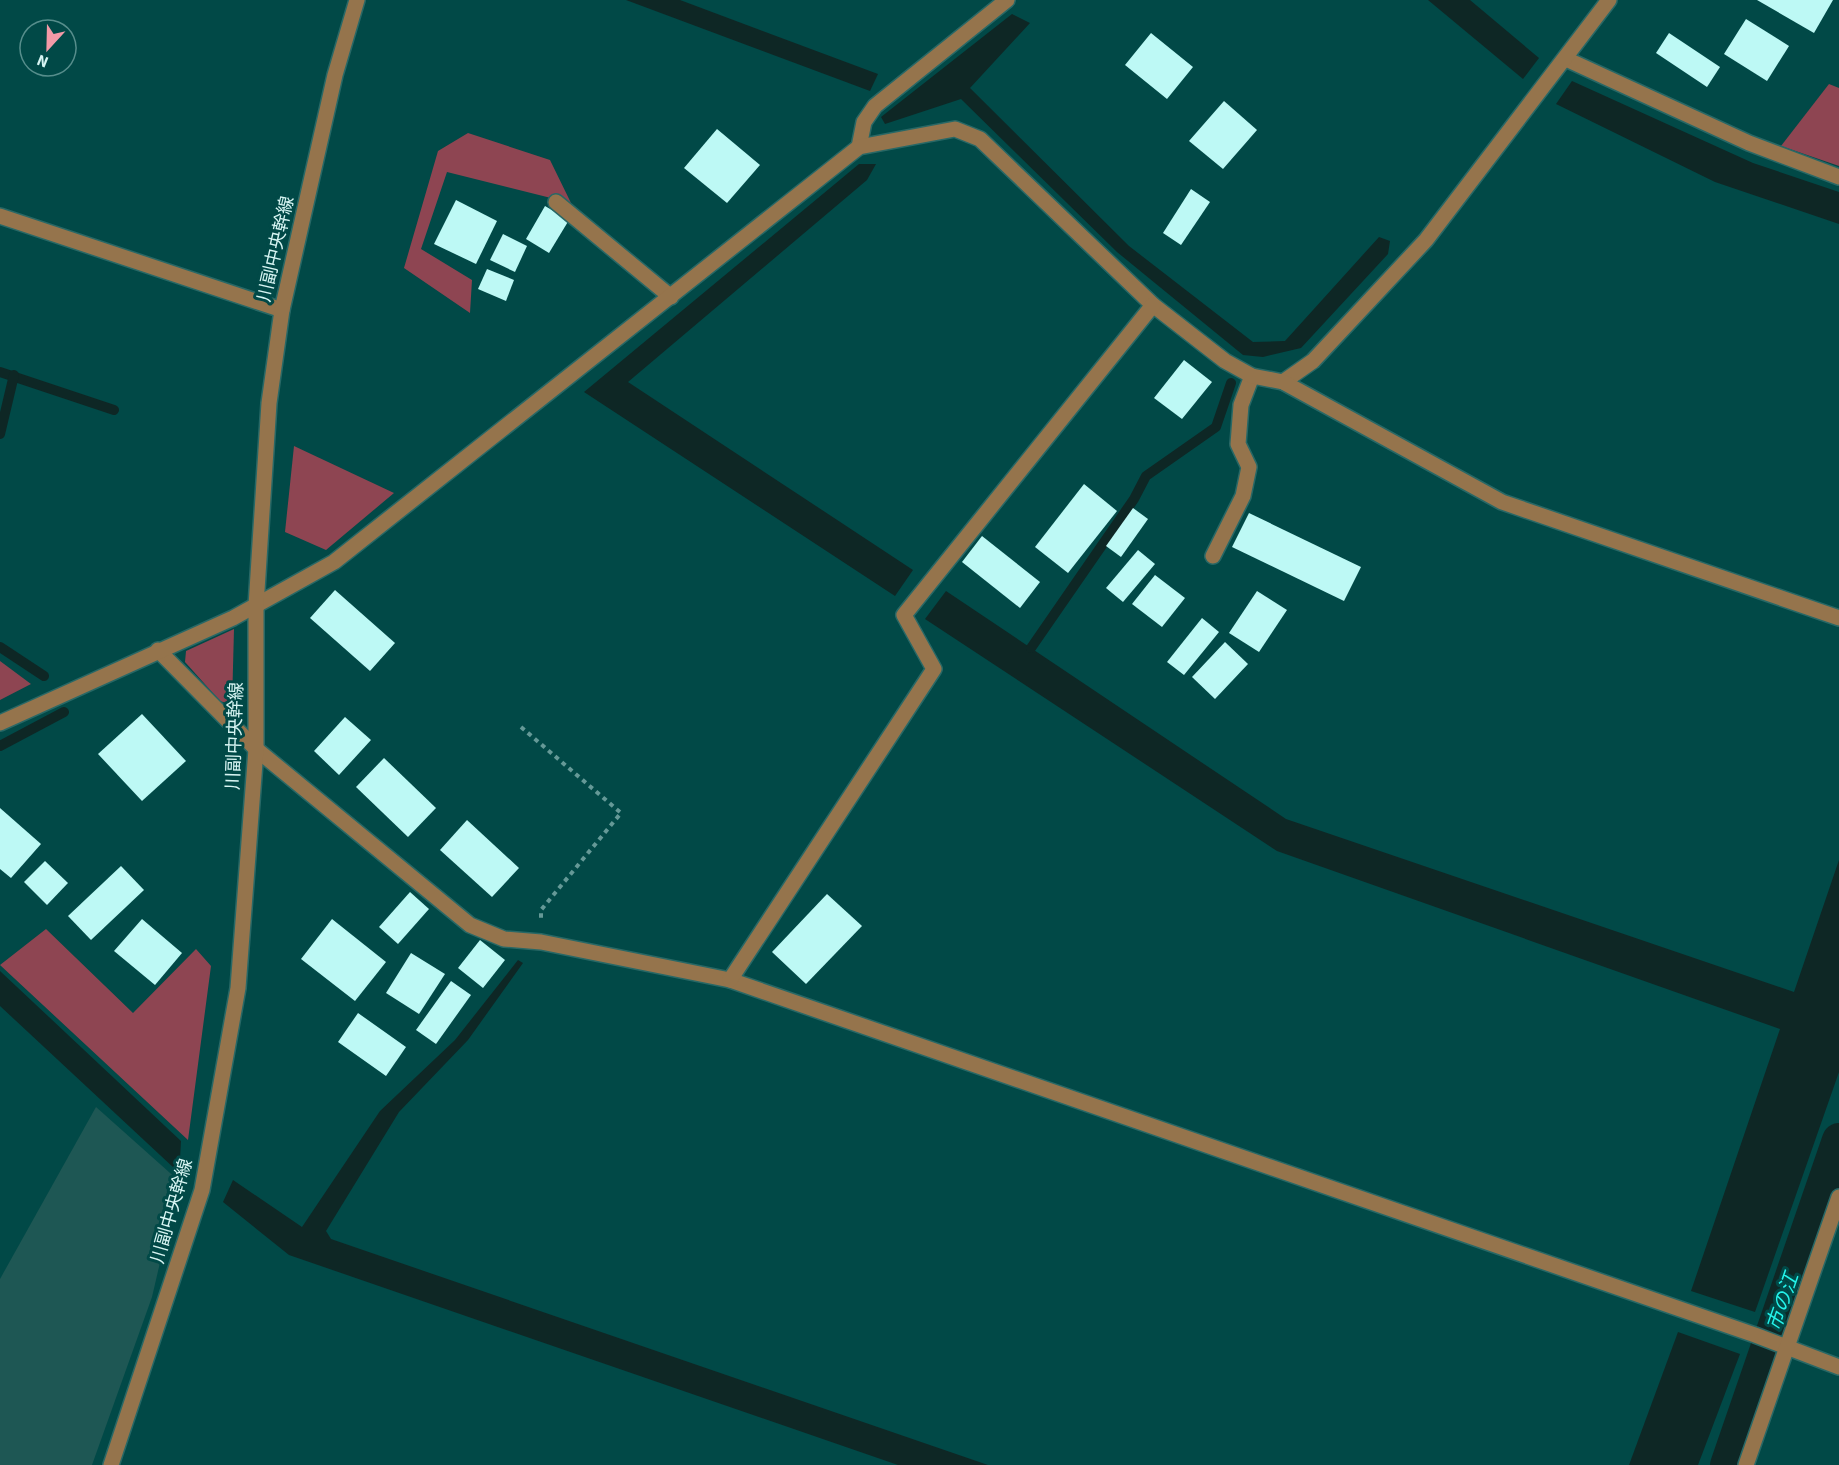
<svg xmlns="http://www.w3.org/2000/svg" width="1839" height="1465" viewBox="0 0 1839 1465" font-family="'Source Sans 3','Noto Sans JP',sans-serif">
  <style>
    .built { fill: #1e5754 }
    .green { fill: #8e4552 }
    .water { fill: #0e2725 }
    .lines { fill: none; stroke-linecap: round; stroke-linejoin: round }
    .stream { stroke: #0e2725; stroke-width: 10 }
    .canal { stroke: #0e2725; stroke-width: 34 }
    .building { fill: #bdf9f5 }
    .minor-casing { stroke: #286866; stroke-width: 18 }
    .path { stroke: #659997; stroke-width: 4; stroke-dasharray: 4.5 4.5; stroke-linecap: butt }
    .minor { stroke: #95744c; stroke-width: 15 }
    .labels { text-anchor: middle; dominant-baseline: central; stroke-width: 6; stroke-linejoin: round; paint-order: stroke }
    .street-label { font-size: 18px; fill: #d7f5f3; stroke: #014947 }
    .water-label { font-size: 20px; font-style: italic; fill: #24f3ea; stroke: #014947 }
  </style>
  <rect width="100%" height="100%" fill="#014947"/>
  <polygon class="built" points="96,1107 179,1181 152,1297 92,1465 0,1465 0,1279"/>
  <g class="green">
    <polygon points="1829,84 1839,88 1839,166 1781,146"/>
    <polygon points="468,133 550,160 571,203 447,172 421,249 472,280 470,313 404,268 438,151"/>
    <polygon points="294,446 394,493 326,550 285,532"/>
    <polygon points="234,629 232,705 220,701 185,662 186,651"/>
    <polygon points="0,661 31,684 0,700"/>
    <polygon points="46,929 133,1013 196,949 211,966 188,1140 0,965"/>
  </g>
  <g class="water">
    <polygon points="626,0 680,0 878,74 870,91"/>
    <polygon points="1428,0 1470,0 1539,58 1523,79"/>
    <polygon points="1012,14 1030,23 970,88 1129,246 1253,342 1285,341 1379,237 1390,241 1388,254 1301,348 1263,357 1243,355 1117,252 961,99 885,124 881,117"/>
    <polygon points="1572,81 1753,163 1839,192 1839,224 1715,182 1556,104"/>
    <polygon points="859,164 876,164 867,180 628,382 913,570 895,596 584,392"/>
    <polygon points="946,591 1286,819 1794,992 1839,860 1839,1072 1755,1312 1691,1291 1780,1029 1277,851 925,619"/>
    <polygon points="518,960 523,963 468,1040 399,1112 326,1231 331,1239 988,1465 898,1465 289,1255 223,1202 233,1180 302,1227 380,1111 455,1040"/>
    <polygon points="0,971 181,1141 180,1159 175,1169 0,1006"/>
    <polygon points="1678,1332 1740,1354 1698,1465 1629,1465"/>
  </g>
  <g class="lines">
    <g class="stream">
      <polyline points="0,372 114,410"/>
      <polyline points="0,434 14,375"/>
      <polyline points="0,647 44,676"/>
      <polyline points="1031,648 1134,499 1146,476 1216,427 1231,383"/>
      <polyline points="0,746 64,712"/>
    </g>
    <polyline class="canal" points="1727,1465 1839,1140"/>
  </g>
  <g class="building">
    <polygon points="1757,0 1833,0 1814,33"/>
    <polygon points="1746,19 1789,46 1767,81 1724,54"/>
    <polygon points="1151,33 1193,67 1167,99 1125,65"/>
    <polygon points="1669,33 1720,67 1707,87 1656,53"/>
    <polygon points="1224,101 1257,130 1223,169 1189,141"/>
    <polygon points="717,129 760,165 727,203 684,168"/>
    <polygon points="1191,189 1210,202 1181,245 1163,233"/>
    <polygon points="456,200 497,221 476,264 434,244"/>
    <polygon points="545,206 569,220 549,253 526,239"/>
    <polygon points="503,234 527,246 515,272 490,260"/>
    <polygon points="487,269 514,280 506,301 478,289"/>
    <polygon points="1184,360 1212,382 1182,419 1154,398"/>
    <polygon points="1084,484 1117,511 1068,573 1035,547"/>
    <polygon points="1133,508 1148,519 1121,557 1106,546"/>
    <polygon points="1249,513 1361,567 1344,601 1232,547"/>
    <polygon points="982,536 1040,582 1020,608 962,562"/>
    <polygon points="1138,550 1155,564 1123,602 1106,588"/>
    <polygon points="1155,575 1185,598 1162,627 1132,604"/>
    <polygon points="335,590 395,643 370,671 310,618"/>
    <polygon points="1257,591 1287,610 1259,652 1229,633"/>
    <polygon points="1202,618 1219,632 1184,675 1167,662"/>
    <polygon points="1225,642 1248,664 1215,699 1192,677"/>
    <polygon points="142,714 186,761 142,801 98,754"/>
    <polygon points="345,717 371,740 339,775 314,751"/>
    <polygon points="384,758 436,808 408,837 356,787"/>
    <polygon points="0,808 41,844 11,878 0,869"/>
    <polygon points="467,820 519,868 492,897 440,850"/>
    <polygon points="45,861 68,883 47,905 24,882"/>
    <polygon points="121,866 144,890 91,940 68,916"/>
    <polygon points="410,892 429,909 398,944 379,927"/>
    <polygon points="827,894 862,926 806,984 772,952"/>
    <polygon points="142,919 182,953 155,985 114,951"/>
    <polygon points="332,919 386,962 355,1001 301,959"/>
    <polygon points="480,940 505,960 483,988 458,968"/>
    <polygon points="411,953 445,974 419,1014 386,993"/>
    <polygon points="451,981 471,995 436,1044 416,1030"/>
    <polygon points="358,1013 406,1047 386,1076 338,1042"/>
  </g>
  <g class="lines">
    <defs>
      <g id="minor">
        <polyline points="1566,59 1749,143 1839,177"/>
        <polyline points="859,147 864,122 875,106 1007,0"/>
        <polyline points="556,202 671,297"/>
        <polyline points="0,216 282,310"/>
        <polyline points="1283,382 1313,361 1426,240 1609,0"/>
        <polyline points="1213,556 1243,496 1249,467 1238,444 1241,405 1252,376"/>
        <polyline points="158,650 256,749 470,925 504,939 541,942 730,980 1755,1335 1839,1367"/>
        <polyline points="0,723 233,618 334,562 859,147 955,129 980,139 1153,305 1225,361 1252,376 1283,382 1502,502 1839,618"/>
        <polyline points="730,980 934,669 904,615 1153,305"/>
        <polyline points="111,1465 202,1190 238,988 256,749 256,606 269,403 282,310 335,75 357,0"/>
        <polyline points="1746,1465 1839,1197"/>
      </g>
    </defs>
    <use href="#minor" class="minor-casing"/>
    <polyline class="path" points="521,727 621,813 541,910 541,918"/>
    <use href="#minor" class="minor"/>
  </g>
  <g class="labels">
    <g class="street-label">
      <text transform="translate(276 249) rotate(-77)">川副中央幹線</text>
      <text transform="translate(235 736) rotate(-88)">川副中央幹線</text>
      <text transform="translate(172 1211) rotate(-74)">川副中央幹線</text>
    </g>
    <g class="water-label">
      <text transform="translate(1783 1302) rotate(-71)">市の江</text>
    </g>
  </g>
  <g transform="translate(48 48) rotate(202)"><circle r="28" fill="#014947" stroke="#578e8c" stroke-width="1.5"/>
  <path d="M0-4.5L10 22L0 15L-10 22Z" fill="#f39aa7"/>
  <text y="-9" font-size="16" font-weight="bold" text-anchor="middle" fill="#d7f5f3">N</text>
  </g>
</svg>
